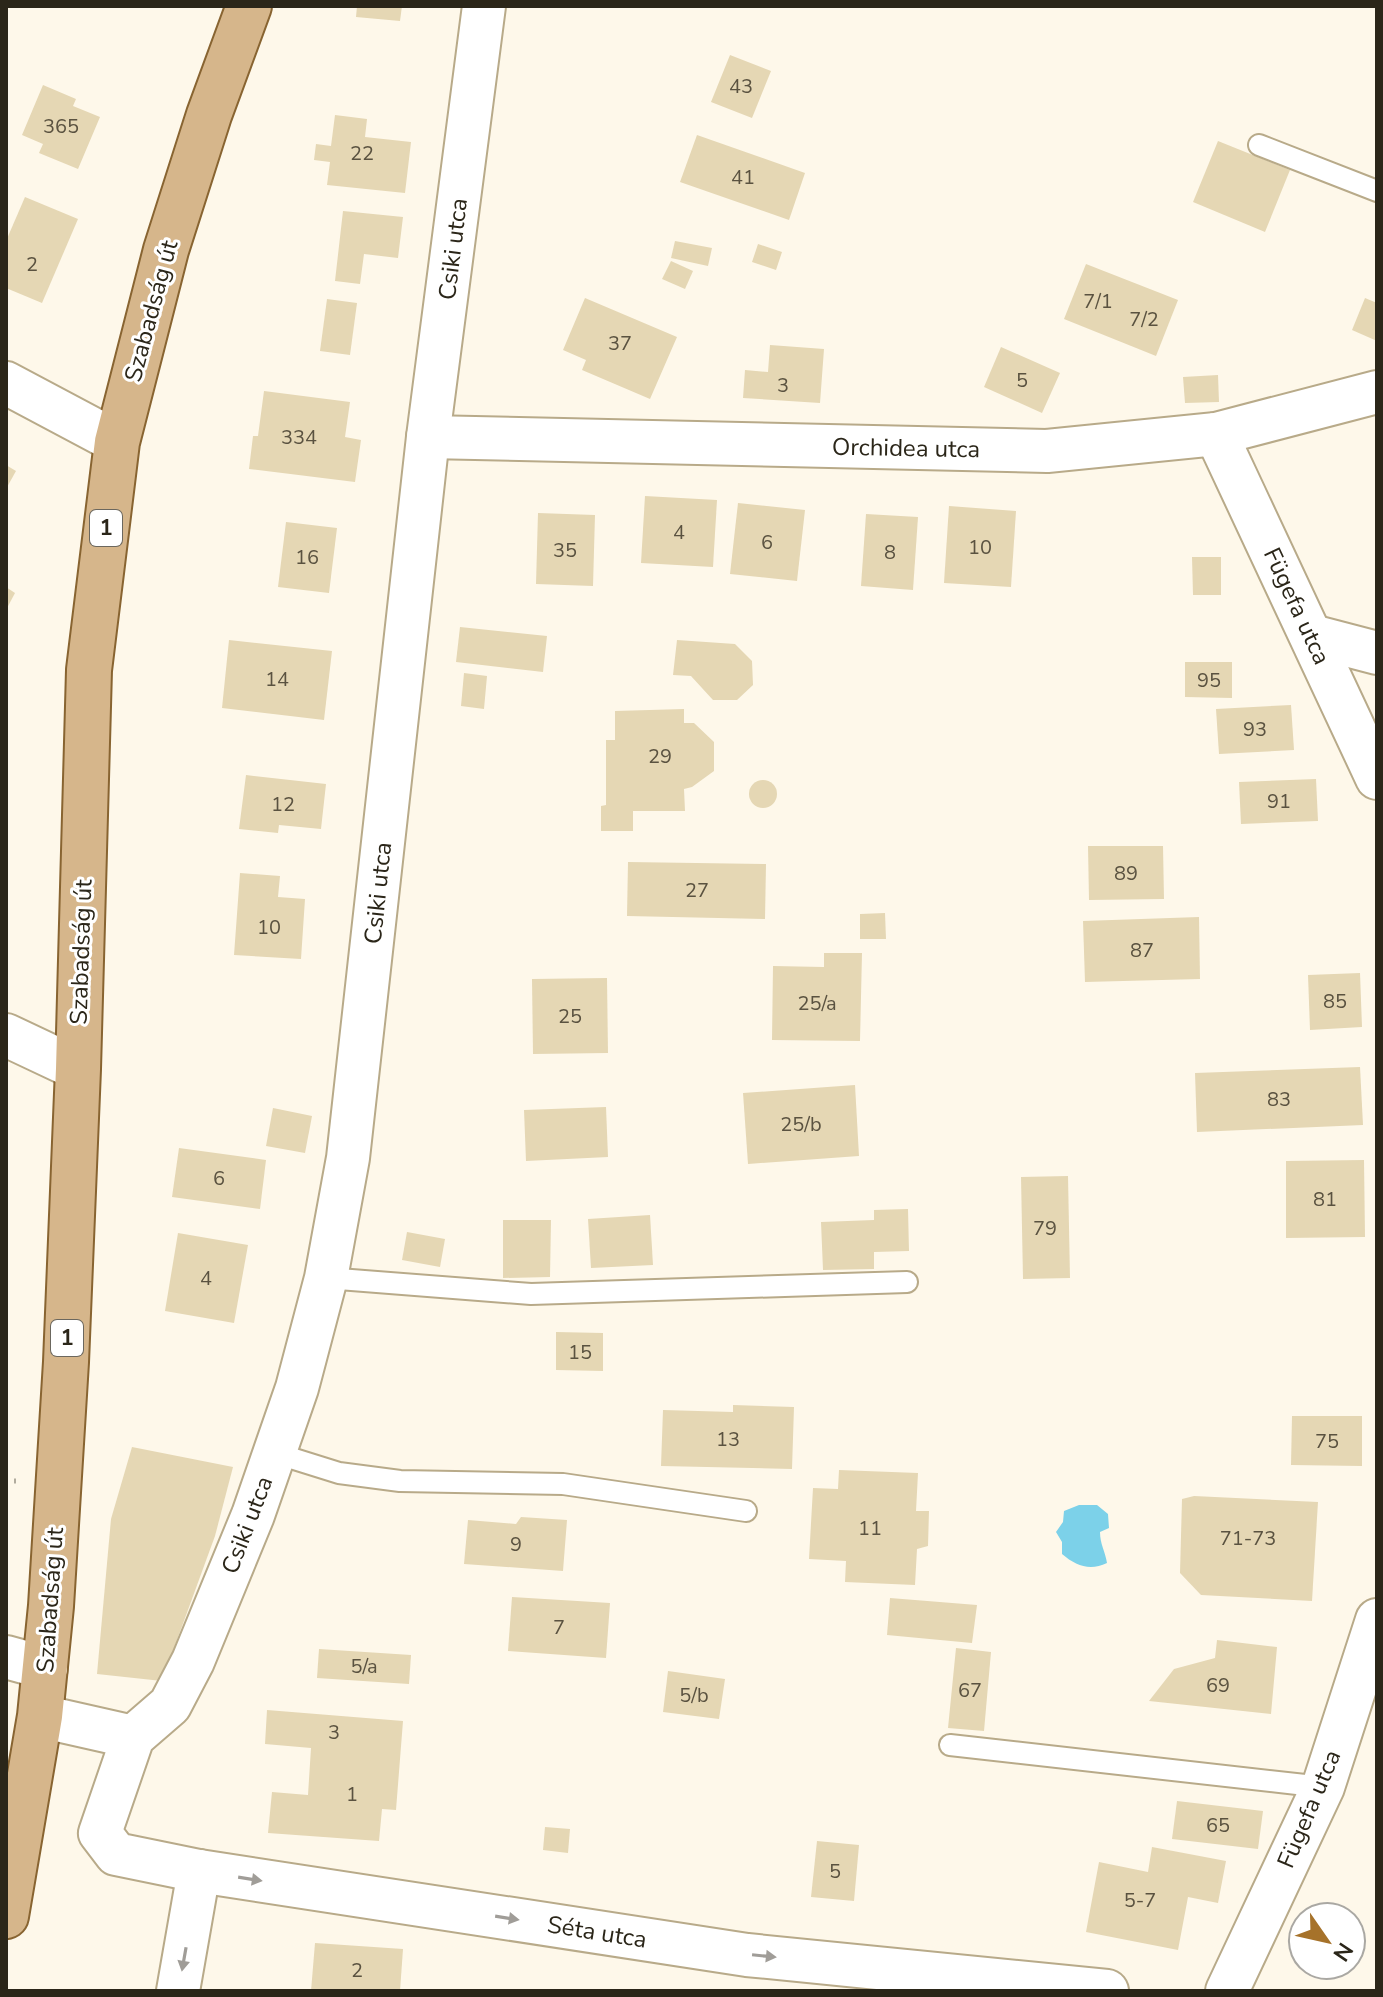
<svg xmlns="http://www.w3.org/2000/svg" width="1383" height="1997" viewBox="0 0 1383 1997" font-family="'Nunito Sans',sans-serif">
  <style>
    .water { fill: #7cd1e9 }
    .building { fill: #e5d7b4 }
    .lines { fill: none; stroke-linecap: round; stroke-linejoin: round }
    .lane-casing { stroke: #b8aa89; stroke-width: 24 }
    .street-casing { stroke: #b8aa89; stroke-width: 46 }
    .primary-casing { stroke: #886431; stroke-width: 48 }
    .path { stroke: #b1ac9e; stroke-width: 5; stroke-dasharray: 2 6; stroke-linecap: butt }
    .lane { stroke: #fff; stroke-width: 20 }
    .street { stroke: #fff; stroke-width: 42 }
    .primary { stroke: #d6b68b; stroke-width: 44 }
    .oneway { fill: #a09d98 }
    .labels { text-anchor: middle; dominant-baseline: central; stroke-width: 6; stroke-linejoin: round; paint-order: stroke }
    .number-label { font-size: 20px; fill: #5a5240 }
    .shield { fill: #fff; stroke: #6b675e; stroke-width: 2 }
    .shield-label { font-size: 22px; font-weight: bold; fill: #2b2619 }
    .street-label { font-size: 24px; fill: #2b2619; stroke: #fff }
  </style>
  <rect width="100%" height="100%" fill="#fef8ea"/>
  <path class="water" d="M 1079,1505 L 1097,1505 L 1108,1514 L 1109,1528 L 1100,1532 C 1100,1544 1105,1551 1107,1563 C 1090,1571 1076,1566 1062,1554 L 1062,1542 L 1056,1532 L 1063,1522 L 1064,1511 Z"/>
  <g class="building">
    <polygon points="357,6 402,6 400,21 356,17"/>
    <polygon points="730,55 771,71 752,118 711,102"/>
    <polygon points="43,85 76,99 73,106 100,117 78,169 39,153 43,144 22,135"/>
    <polygon points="335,115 367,119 365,137 411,142 405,193 327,185 330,162 314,160 316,144 331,146"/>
    <polygon points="697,135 805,173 789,220 680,182"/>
    <polygon points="1218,141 1290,170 1265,232 1193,202"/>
    <polygon points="25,197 78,219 42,303 6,288 6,241"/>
    <polygon points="343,211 403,217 398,258 364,254 360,284 335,281"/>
    <polygon points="675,241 712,248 708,266 671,258"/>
    <polygon points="758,244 782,252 776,270 752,262"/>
    <polygon points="671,261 693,271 685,289 662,279"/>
    <polygon points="1086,264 1178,300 1156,356 1064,319"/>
    <polygon points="585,298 677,337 650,399 582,370 586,360 563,350"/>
    <polygon points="1365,298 1377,303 1377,341 1352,330"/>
    <polygon points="327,299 357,303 350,355 320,351"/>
    <polygon points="770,345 824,349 820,403 743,398 745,370 768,372"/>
    <polygon points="1001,347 1060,373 1042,413 984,387"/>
    <polygon points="1218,375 1219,402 1185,403 1183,377"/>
    <polygon points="264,391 350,402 345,437 361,440 355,482 249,469 253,436 258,436"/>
    <polygon points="6,465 16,471 6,489"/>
    <polygon points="645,496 717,500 713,567 641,563"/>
    <polygon points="738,503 805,510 797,581 730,574"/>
    <polygon points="949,506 1016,511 1011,587 944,583"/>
    <polygon points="538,513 595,515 593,586 536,584"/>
    <polygon points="866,514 918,517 913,590 861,586"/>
    <polygon points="286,522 337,528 329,593 278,587"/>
    <polygon points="1192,557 1221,557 1221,595 1193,595"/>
    <polygon points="6,587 15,593 6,610"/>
    <polygon points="460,627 547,636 543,672 456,662"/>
    <polygon points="229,640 332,651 324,720 222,708"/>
    <polygon points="677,640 735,644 752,661 753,685 737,700 713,700 691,676 673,675"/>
    <polygon points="1185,662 1232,662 1232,698 1185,697"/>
    <polygon points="464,673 487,676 484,709 461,706"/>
    <polygon points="1291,705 1294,750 1219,754 1216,709"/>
    <polygon points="684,709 684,723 694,723 714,742 714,771 692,787 684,789 685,811 633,811 633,831 601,831 601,806 606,805 606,740 615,740 615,711"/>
    <polygon points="246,775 326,784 321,829 279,825 278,833 239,829"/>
    <polygon points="1316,779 1318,821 1241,824 1239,782"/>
    <circle cx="763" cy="794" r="14"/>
    <polygon points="1088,846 1163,846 1164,899 1089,900"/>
    <polygon points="628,862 766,864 765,919 627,916"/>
    <polygon points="240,873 280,876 278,897 305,899 301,959 234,955"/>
    <polygon points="885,913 886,939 860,939 860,914"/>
    <polygon points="1199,917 1200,979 1085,982 1083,921"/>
    <polygon points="824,953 862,953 860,1041 772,1040 773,966 824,967"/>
    <polygon points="1360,973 1362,1027 1310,1030 1308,975"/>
    <polygon points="607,978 608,1053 533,1054 532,979"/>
    <polygon points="1360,1067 1363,1125 1197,1132 1195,1073"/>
    <polygon points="855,1085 859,1156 748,1164 743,1093"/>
    <polygon points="606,1107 608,1157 526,1161 524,1110"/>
    <polygon points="273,1108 312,1116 305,1153 266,1146"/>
    <polygon points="179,1148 266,1160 260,1209 172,1197"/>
    <polygon points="1364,1160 1365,1237 1286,1238 1286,1161"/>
    <polygon points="1068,1176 1070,1278 1023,1279 1021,1177"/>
    <polygon points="908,1209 909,1251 874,1252 874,1269 823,1270 821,1222 874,1220 874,1210"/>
    <polygon points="650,1215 653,1265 591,1268 588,1219"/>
    <polygon points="503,1220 551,1220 550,1277 503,1278"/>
    <polygon points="407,1232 445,1239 440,1267 402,1260"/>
    <polygon points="178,1233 248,1245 234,1323 165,1311"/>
    <polygon points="556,1332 603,1333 603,1371 556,1370"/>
    <polygon points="733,1405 794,1407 792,1469 661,1466 663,1410 733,1412"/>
    <polygon points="1292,1416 1362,1416 1362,1466 1291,1465"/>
    <polygon points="132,1447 233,1467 215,1536 162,1681 97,1674 111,1519"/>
    <polygon points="839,1470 918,1473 916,1511 929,1511 928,1546 917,1549 915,1585 845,1582 846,1561 809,1559 813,1488 838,1489"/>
    <polygon points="1194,1496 1318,1502 1312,1601 1201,1595 1180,1573 1182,1499"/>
    <polygon points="521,1517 567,1520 563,1571 464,1564 468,1520 516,1524"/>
    <polygon points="512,1597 610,1603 606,1658 508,1651"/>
    <polygon points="890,1598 977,1605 972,1643 887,1635"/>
    <polygon points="1217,1640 1277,1647 1271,1714 1149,1701 1174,1669 1215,1658"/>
    <polygon points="956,1648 991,1652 984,1731 948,1728"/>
    <polygon points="319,1649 411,1655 409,1684 317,1678"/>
    <polygon points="668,1671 725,1679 719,1719 663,1712"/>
    <polygon points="267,1710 403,1721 396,1810 382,1809 379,1841 268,1833 272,1792 308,1795 311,1748 265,1744"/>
    <polygon points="1177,1801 1263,1811 1258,1849 1172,1839"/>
    <polygon points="545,1827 570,1829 568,1853 543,1850"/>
    <polygon points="817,1841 859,1845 854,1901 811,1897"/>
    <polygon points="1152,1847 1226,1861 1218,1903 1188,1897 1178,1950 1086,1932 1099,1862 1148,1872"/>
    <polygon points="315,1943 403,1949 400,1991 311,1991"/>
  </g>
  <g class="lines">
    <defs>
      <g id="lane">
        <polyline points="1259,145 1377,191"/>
        <polyline points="326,1278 531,1294 907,1282"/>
        <polyline points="275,1453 339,1473 400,1481 563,1484 746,1511"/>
        <polyline points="950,1745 1323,1787"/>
      </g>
      <g id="street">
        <polyline points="484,6 428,437 348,1158 326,1278 297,1388 253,1515 193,1661 170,1705 133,1737 100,1833 116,1854 199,1871 747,1955 1107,1991"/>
        <polyline points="6,383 117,442"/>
        <polyline points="1216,434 1377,778"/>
        <polyline points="428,437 1047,451 1216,434 1377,392"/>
        <polyline points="1312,636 1377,653"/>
        <polyline points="6,1035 78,1069"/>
        <polyline points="6,1657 46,1668"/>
        <polyline points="40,1716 133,1737"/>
        <polyline points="178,1991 199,1871"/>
        <polyline points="1227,1991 1323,1787 1377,1620"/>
      </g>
      <polyline id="primary" points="6,1916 40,1716 51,1606 66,1362 78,1069 89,670 117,442 166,250 209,115 249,6"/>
    </defs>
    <use href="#lane" class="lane-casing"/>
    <use href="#street" class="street-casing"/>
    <use href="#primary" class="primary-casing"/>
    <polyline class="path" points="6,1481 16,1481"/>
    <use href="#lane" class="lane"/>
    <use href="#street" class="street"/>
    <use href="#primary" class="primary"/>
  </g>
  <defs><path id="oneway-solid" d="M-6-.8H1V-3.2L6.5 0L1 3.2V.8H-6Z" transform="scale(2)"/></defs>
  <g class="oneway">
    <use href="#oneway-solid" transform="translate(250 1879) rotate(9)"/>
    <use href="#oneway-solid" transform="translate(507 1918) rotate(9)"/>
    <use href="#oneway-solid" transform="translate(764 1956) rotate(6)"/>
    <use href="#oneway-solid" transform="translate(184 1959) rotate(100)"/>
  </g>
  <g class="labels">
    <g class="number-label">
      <text x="741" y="86">43</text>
      <text x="61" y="126">365</text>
      <text x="362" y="153">22</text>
      <text x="743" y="177">41</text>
      <text x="32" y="264">2</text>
      <text x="1098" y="301">7/1</text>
      <text x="1144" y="319">7/2</text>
      <text x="620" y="343">37</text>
      <text x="1022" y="380">5</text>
      <text x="783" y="385">3</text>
      <text x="299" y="437">334</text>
      <text x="679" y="532">4</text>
      <text x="767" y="542">6</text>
      <text x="980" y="547">10</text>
      <text x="565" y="550">35</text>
      <text x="890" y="552">8</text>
      <text x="307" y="557">16</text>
      <text x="277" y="679">14</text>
      <text x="1209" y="680">95</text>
      <text x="1255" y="729">93</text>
      <text x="660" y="756">29</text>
      <text x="1279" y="801">91</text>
      <text x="283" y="804">12</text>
      <text x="1126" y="873">89</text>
      <text x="697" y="890">27</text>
      <text x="269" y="927">10</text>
      <text x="1142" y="950">87</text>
      <text x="1335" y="1001">85</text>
      <text x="817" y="1003">25/a</text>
      <text x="570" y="1016">25</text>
      <text x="1279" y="1099">83</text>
      <text x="801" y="1124">25/b</text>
      <text x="219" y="1178">6</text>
      <text x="1325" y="1199">81</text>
      <text x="1045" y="1228">79</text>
      <text x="206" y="1278">4</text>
      <text x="580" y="1352">15</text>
      <text x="728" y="1439">13</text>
      <text x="1327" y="1441">75</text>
      <text x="870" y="1528">11</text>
      <text x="1248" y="1538">71-73</text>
      <text x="516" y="1544">9</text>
      <text x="559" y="1627">7</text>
      <text x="364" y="1666">5/a</text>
      <text x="1218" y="1685">69</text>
      <text x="970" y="1690">67</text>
      <text x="694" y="1695">5/b</text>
      <text x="334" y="1732">3</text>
      <text x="352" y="1794">1</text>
      <text x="1218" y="1825">65</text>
      <text x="835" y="1871">5</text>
      <text x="1140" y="1900">5-7</text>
      <text x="357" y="1970">2</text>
    </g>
    <g class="shield">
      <rect x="90" y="510" width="32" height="36" rx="6"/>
      <rect x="51" y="1320" width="32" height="36" rx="6"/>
    </g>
    <g class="shield-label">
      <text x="106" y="528">1</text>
      <text x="67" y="1338">1</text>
    </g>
    <g class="street-label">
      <text transform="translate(453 249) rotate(-83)">Csiki utca</text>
      <text transform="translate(151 311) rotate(-75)">Szabadság út</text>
      <text transform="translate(906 448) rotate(1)">Orchidea utca</text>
      <text transform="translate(1297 606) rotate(65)">Fügefa utca</text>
      <text transform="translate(378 893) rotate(-84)">Csiki utca</text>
      <text transform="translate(81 952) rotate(-88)">Szabadság út</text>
      <text transform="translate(247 1525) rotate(-69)">Csiki utca</text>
      <text transform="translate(50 1600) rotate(-86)">Szabadság út</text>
      <text transform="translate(1309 1809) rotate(-67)">Fügefa utca</text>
      <text transform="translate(597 1932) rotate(9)">Séta utca</text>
    </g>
  </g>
  <rect width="1383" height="1997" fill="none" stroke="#2b2619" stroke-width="16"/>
  <g transform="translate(1327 1941) rotate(124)"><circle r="38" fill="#ffffff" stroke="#aaa8a3" stroke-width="2"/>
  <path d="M0-6L14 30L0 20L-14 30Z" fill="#a6722a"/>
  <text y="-12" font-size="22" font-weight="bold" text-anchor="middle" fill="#2b2619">N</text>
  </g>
</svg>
